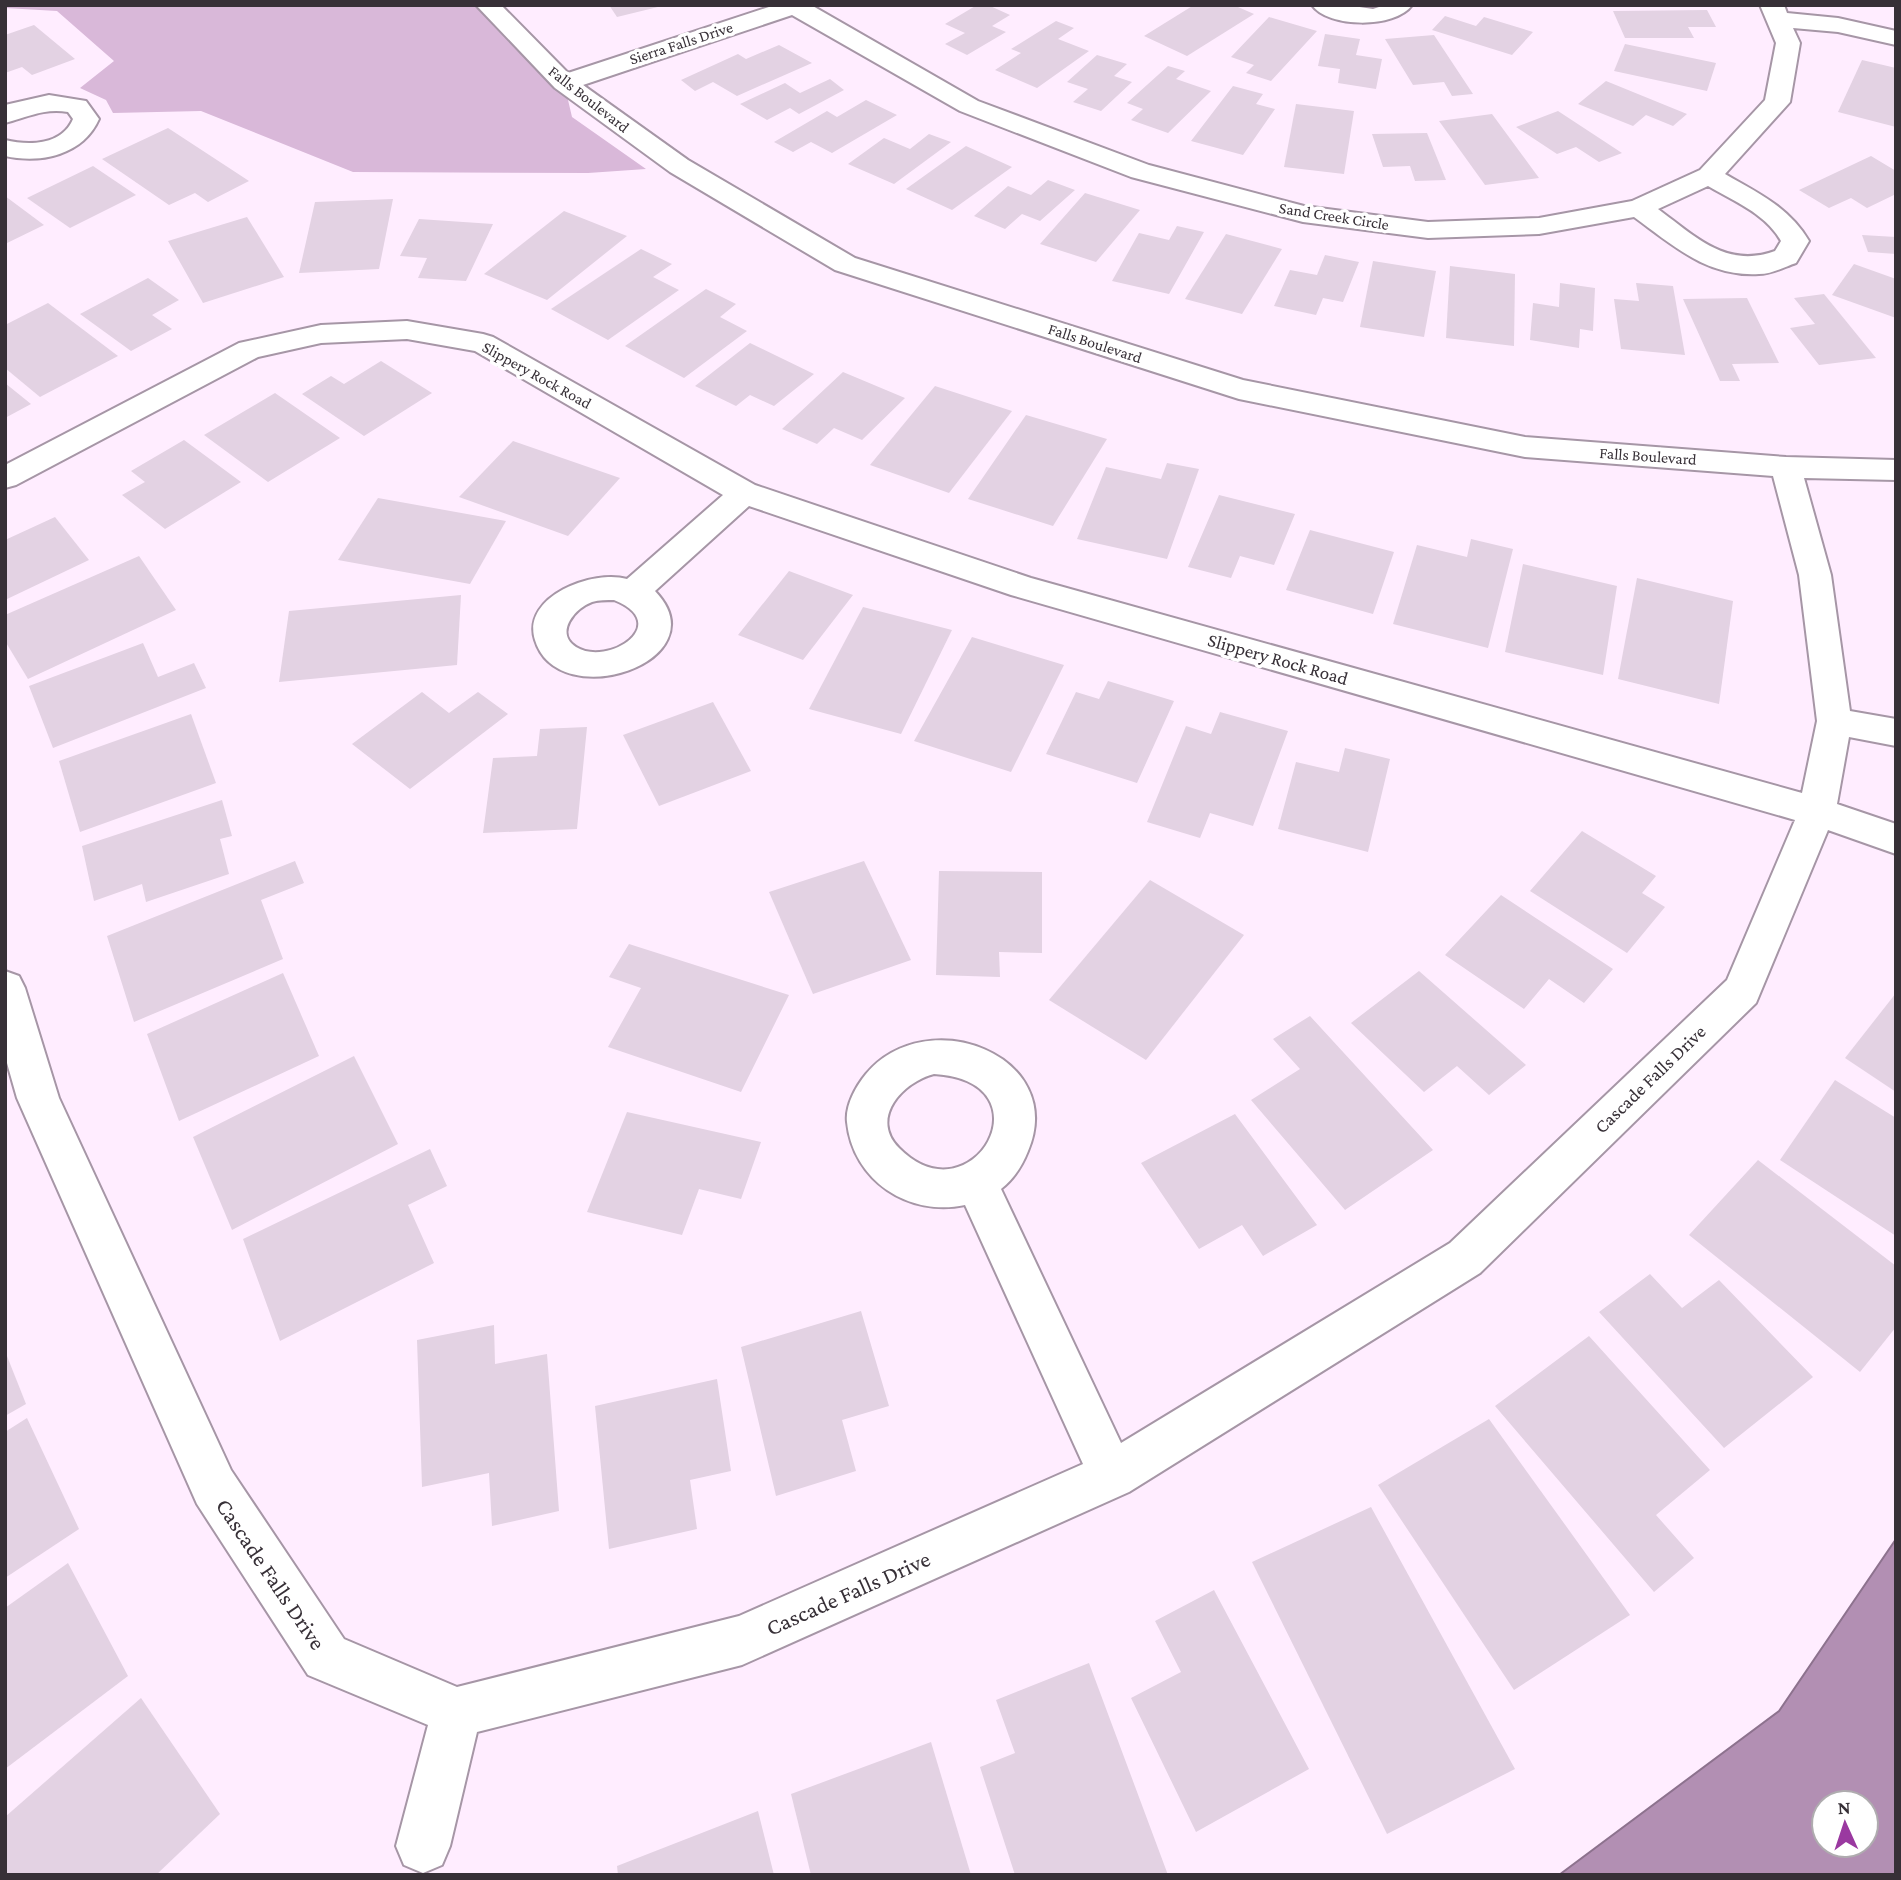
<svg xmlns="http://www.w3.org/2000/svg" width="1901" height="1880" viewBox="0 0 1901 1880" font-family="'Crimson Pro',serif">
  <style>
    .green { fill: #d9b8d9 }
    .water { fill: #b28fb3; stroke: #8d728e; stroke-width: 2; fill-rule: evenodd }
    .building { fill: #e3d2e3 }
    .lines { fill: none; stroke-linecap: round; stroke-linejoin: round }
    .street-casing { stroke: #a696a6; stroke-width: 4 }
    .street { fill: #fff; fill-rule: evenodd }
    .labels { text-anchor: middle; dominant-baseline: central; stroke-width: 7; stroke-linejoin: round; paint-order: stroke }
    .far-street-label { font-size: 16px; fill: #373037; stroke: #fff }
    .street-label { font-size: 19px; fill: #373037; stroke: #fff }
    .near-street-label { font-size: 23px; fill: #373037; stroke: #fff }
  </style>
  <rect width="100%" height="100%" fill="#ffedff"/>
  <polygon class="green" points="5,5 488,5 564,83 572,117 646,169 588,173 353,172 201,111 113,113 106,100 80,88 114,61 57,11 5,8"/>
  <path class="water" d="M 1896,1539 L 1896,1875 L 1559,1875 L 1779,1711 ZM 1824,1803 L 1866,1803 L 1866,1845 L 1824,1845 Z"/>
  <g class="building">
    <polygon points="609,5 662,5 662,6 617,17"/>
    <polygon points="977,5 988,5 1010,15 992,26 1006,32 967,55 945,44 965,33 945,24"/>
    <polygon points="1194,5 1240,5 1238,7 1254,14 1187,56 1144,36"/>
    <polygon points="1707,10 1716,27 1688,27 1694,38 1625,38 1613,11"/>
    <polygon points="1445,16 1476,26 1484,17 1533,32 1512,55 1432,30"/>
    <polygon points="1269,17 1317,31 1271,81 1246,73 1254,65 1231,57"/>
    <polygon points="1056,21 1074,28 1058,39 1089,51 1037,88 995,70 1021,53 1011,49"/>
    <polygon points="34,25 75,59 32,75 22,67 5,73 5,35"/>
    <polygon points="1325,34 1360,39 1356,55 1382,59 1376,89 1338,83 1340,69 1318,66"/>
    <polygon points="1434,35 1473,94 1452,96 1444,82 1413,85 1385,39"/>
    <polygon points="1625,44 1716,63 1707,91 1614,71"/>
    <polygon points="779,45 812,63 737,96 713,82 695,91 681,80 738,54 746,59"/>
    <polygon points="1097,55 1127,64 1114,76 1132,82 1101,111 1073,102 1088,89 1067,82"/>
    <polygon points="1862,60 1896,68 1896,127 1838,112"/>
    <polygon points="1168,66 1185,71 1176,79 1211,91 1168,133 1131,120 1143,109 1127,103"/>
    <polygon points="830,79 844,90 799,114 790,108 767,120 740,104 785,83 800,93"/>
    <polygon points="1606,81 1687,114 1673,126 1646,115 1633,126 1578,104"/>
    <polygon points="1233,86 1263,94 1256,104 1275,109 1243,155 1191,141"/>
    <polygon points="866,100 897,115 832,153 811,142 793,152 774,142 827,111 837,117"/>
    <polygon points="1296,104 1354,111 1344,174 1284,167"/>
    <polygon points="1558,111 1622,153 1599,162 1576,147 1557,154 1516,127"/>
    <polygon points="1492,114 1539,178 1485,185 1439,121"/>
    <polygon points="168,128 249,181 208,202 195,193 169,205 102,159"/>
    <polygon points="1427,133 1446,180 1415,181 1410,166 1383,167 1372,134"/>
    <polygon points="929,134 951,142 894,184 848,164 884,138 910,149"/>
    <polygon points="966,146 1012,167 952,210 906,189"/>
    <polygon points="1871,156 1896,171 1896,194 1867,208 1851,198 1829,208 1799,190"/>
    <polygon points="93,166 136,195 70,228 27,198"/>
    <polygon points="1048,180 1075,190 1040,221 1022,214 1005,229 974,216 1008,186 1031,195"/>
    <polygon points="1085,193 1140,210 1096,262 1040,244"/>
    <polygon points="5,196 44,225 5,244"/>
    <polygon points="393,199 379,269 299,273 315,202"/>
    <polygon points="564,211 627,236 547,300 484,274"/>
    <polygon points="247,217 284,277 203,303 168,241"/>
    <polygon points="419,219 493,224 466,281 418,278 427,258 400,256"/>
    <polygon points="1177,226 1204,232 1169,294 1112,281 1139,233 1169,240"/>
    <polygon points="1226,234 1282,249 1242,314 1185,299"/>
    <polygon points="1862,235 1896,237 1896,254 1868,252"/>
    <polygon points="641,249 672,264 653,277 679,290 608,340 551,309"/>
    <polygon points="1325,255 1359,262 1343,302 1323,298 1316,315 1274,306 1290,270 1317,275"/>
    <polygon points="1373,261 1436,271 1424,337 1360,327"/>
    <polygon points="1854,264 1896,279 1896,318 1832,295"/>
    <polygon points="1450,266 1515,274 1514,346 1446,338"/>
    <polygon points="148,278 179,300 152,315 172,329 131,351 80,314"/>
    <polygon points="1560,283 1595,288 1593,331 1580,329 1579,348 1530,340 1533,303 1559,307"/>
    <polygon points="1636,283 1673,286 1685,355 1621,349 1614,299 1639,301"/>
    <polygon points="706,289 736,304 720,317 747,331 684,378 625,346"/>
    <polygon points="1824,294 1876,358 1819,365 1790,328 1815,324 1794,298"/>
    <polygon points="1747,298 1779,363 1732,364 1740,381 1720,381 1683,299"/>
    <polygon points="48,303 118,356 40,397 5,368 5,325"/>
    <polygon points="750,343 814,374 774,406 750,395 736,406 695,386"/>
    <polygon points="381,361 432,393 364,436 302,394 331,376 344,384"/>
    <polygon points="843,372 905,398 862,440 834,428 817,444 782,429"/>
    <polygon points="5,383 31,404 5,418"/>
    <polygon points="935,386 1012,411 949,493 870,465"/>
    <polygon points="275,393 340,438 268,482 204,435"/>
    <polygon points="1026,415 1107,439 1053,526 968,499"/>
    <polygon points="184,440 241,482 165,529 122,495 145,482 131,471"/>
    <polygon points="513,441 620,478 568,536 459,497"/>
    <polygon points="1167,463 1199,469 1167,559 1077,539 1106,467 1161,479"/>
    <polygon points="1219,495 1295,514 1274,565 1240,556 1231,578 1188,567"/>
    <polygon points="378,498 506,521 470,584 338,560"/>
    <polygon points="55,517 89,560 5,600 5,540"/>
    <polygon points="1310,530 1394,552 1373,614 1286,590"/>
    <polygon points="1471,539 1513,549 1488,648 1393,624 1417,545 1467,557"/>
    <polygon points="139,556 176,610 28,679 5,641 5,615"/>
    <polygon points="1523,564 1617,586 1603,675 1505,652"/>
    <polygon points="789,571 853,595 803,660 738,635"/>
    <polygon points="1637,578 1733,601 1719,704 1618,679"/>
    <polygon points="461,595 457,665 279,682 289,611"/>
    <polygon points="863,607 952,630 901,734 809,709"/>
    <polygon points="972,637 1064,665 1011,772 914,741"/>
    <polygon points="143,643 158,677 194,663 206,688 53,748 29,686"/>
    <polygon points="1108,681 1174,701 1137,783 1046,754 1076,692 1099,699"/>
    <polygon points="422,692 449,713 478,692 508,714 410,789 352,744"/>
    <polygon points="713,702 751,771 659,806 623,735"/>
    <polygon points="1220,712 1288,731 1253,826 1210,813 1200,838 1147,822 1186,726 1211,734"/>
    <polygon points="191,714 216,783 80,832 59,761"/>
    <polygon points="587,727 577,829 483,833 493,758 537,756 540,729"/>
    <polygon points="1345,748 1390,759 1368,852 1278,829 1296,762 1339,772"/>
    <polygon points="222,800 232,836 220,839 229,874 146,902 142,884 94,901 82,846"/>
    <polygon points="1582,831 1656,876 1642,893 1665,907 1627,953 1530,891"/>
    <polygon points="295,861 304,883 261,900 283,959 134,1022 107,936"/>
    <polygon points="864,861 911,960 813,994 769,892"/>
    <polygon points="939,871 1042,872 1042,953 999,952 1000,977 936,975"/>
    <polygon points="1150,880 1244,935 1146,1060 1049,1000"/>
    <polygon points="1501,895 1613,969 1584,1003 1549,979 1524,1009 1445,955"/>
    <polygon points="629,944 789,995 741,1092 608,1047 641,988 609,977"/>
    <polygon points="1419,971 1526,1065 1489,1095 1457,1066 1424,1092 1351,1023"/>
    <polygon points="283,973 319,1056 179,1121 147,1034"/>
    <polygon points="1896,993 1896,1092 1845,1058"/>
    <polygon points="1310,1016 1433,1150 1345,1210 1251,1100 1300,1069 1273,1039"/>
    <polygon points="354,1056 398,1144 232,1230 193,1137"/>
    <polygon points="1835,1080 1896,1118 1896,1236 1780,1160"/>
    <polygon points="627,1112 761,1142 741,1199 699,1189 682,1235 587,1212"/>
    <polygon points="1235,1114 1317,1225 1263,1256 1242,1225 1199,1249 1141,1163"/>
    <polygon points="430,1149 447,1186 408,1205 434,1263 280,1341 243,1239"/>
    <polygon points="1758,1160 1896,1266 1896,1327 1860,1372 1689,1235"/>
    <polygon points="1650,1274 1682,1308 1719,1280 1813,1377 1724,1448 1599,1312"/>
    <polygon points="861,1311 889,1406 842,1420 856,1471 776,1496 741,1347"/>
    <polygon points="494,1325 495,1364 547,1354 559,1511 492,1526 489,1473 422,1487 417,1340"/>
    <polygon points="1589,1336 1710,1470 1656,1515 1694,1558 1654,1592 1495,1406"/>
    <polygon points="5,1351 26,1404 5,1416"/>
    <polygon points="717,1379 731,1471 690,1480 697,1529 609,1549 595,1406"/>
    <polygon points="27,1418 79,1529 5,1578 5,1432"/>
    <polygon points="1489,1419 1630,1615 1514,1690 1378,1485"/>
    <polygon points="1371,1507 1515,1769 1387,1834 1252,1562"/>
    <polygon points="68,1563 128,1676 5,1769 5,1608"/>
    <polygon points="1214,1590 1309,1769 1196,1832 1131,1698 1181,1672 1155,1621"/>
    <polygon points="1089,1663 1168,1875 1015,1875 980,1767 1015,1753 996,1700"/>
    <polygon points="141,1698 220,1814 156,1875 5,1875 5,1817"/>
    <polygon points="931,1742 971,1875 811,1875 791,1794"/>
    <polygon points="758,1811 774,1875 618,1875 617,1866"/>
  </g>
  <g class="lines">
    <defs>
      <g id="street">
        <path d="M 476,5 L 501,5 L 568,73 L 775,5 L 811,5 L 978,101 L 1149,165 L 1304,206 L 1428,222 L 1539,218 L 1632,201 L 1700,170 L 1765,100 L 1776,43 L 1760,5 L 1784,5 L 1787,13 L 1838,18 L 1896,31 L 1896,45 L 1838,32 L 1793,28 L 1800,43 L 1790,102 L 1725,174 C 1758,193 1789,207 1809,241 L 1796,263 C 1784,267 1772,274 1759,274 C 1707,277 1674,246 1634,217 L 1539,234 L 1428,238 L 1303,222 L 1131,177 L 960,111 L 792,15 L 583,85 L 688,160 L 855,258 L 1243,380 L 1525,437 L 1786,457 L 1896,460 L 1896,480 L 1804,478 L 1831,575 L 1850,711 L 1896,719 L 1896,746 L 1849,737 L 1837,804 L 1896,824 L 1896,854 L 1828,830 L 1756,1003 L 1480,1273 L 1129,1492 L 742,1665 L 477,1732 L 450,1846 L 442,1865 L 423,1873 L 404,1865 L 396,1846 L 428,1725 L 308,1675 L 197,1504 L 17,1098 L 5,1056 L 5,971 L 19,976 L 25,988 L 59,1098 L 231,1470 L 344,1639 L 457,1687 L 739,1616 L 1083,1464 L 965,1205 C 909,1217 853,1181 847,1122 C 845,1106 856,1086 866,1074 C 927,1001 1068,1056 1028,1151 C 1022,1166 1014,1179 1001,1189 L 1121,1443 L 1450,1243 L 1727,980 L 1795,820 L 1011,595 L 749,506 L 655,591 C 722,661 558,716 535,640 C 521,596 594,569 627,579 L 723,495 L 475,351 L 407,339 L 321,343 L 258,357 L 16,485 L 5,488 L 5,465 L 239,343 L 321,325 L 407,321 L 483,334 L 493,337 L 755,485 L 1031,578 L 1802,793 L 1817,721 L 1799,575 L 1773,476 L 1525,457 L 1239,399 L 835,270 L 670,172 L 555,88 ZM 1708,186 C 1734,201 1766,214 1781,241 L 1775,251 C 1726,269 1695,236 1658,209 ZM 614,600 C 674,624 608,667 576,647 C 554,633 575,608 592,602 C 599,600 607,600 614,600 ZM 934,1074 C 1052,1081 972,1222 899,1148 C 869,1118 903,1082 934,1074 Z"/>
        <path d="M 1312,5 L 1346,5 L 1373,9 L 1385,5 L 1412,5 C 1395,29 1328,28 1312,5 Z"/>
        <path d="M 49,95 L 86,101 L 99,119 C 83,155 41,164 5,156 L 5,140 C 30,146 62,145 73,119 L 68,112 C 44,108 28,117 5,123 L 5,105 Z"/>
      </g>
    </defs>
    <use href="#street" class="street-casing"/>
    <use href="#street" class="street"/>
  </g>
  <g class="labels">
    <g class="far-street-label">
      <text transform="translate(681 43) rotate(-18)">Sierra Falls Drive</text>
      <text transform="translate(589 99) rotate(38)">Falls Boulevard</text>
      <text transform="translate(1334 216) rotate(9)">Sand Creek Circle</text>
      <text transform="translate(1095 343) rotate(18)">Falls Boulevard</text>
      <text transform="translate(537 375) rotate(29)">Slippery Rock Road</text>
      <text transform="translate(1648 456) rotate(4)">Falls Boulevard</text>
    </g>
    <g class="street-label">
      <text transform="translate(1278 659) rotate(16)">Slippery Rock Road</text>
      <text transform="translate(1650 1079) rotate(-44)">Cascade Falls Drive</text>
    </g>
    <g class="near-street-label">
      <text transform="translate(271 1574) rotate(56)">Cascade Falls Drive</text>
      <text transform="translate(848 1593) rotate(-24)">Cascade Falls Drive</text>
    </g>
  </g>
  <rect width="1901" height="1880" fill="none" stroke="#373037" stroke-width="14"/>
  <g transform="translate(1845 1824) rotate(357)"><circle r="33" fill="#ffffff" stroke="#afacaf" stroke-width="2"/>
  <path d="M0-5L12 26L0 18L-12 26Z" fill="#9a39a0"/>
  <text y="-10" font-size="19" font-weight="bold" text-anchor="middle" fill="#373037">N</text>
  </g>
</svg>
